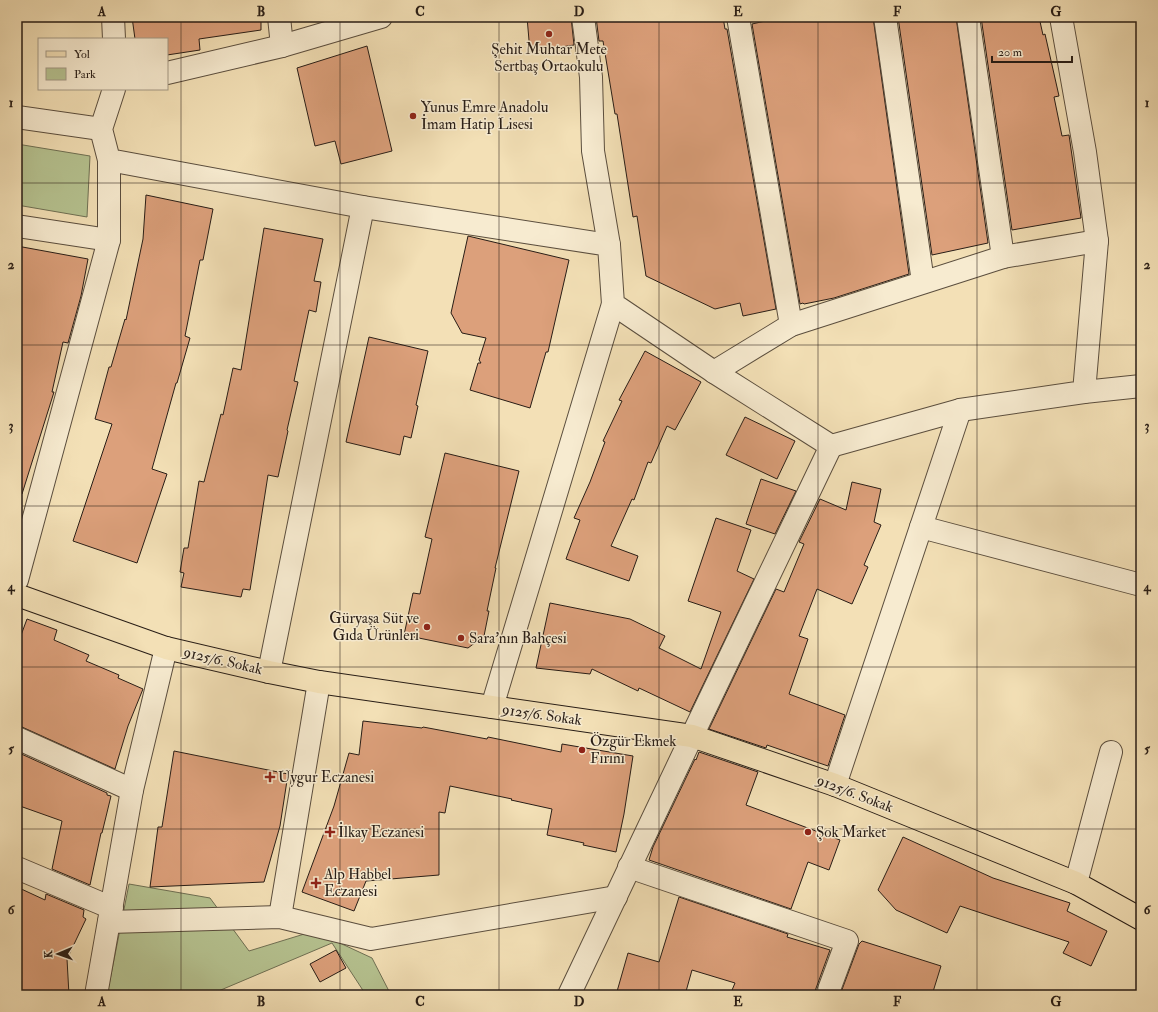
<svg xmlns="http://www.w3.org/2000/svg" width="1158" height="1012" viewBox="0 0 1158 1012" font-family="'IM FELL Double Pica',serif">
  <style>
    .green { fill: #b6c391; stroke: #6f7054 }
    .building { fill: #dca07b; stroke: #281d16 }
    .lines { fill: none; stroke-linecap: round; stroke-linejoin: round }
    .minor-casing { stroke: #5b4e3e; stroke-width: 24 }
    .major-casing { stroke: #281d16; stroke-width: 24 }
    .minor { stroke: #f7ebd0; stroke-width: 22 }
    .major { stroke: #f3e0b6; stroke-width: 22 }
    .grid { fill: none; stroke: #281d16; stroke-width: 1; stroke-opacity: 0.55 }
    .poi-dot { fill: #8f2418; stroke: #f7ebd0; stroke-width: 1.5 }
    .labels { text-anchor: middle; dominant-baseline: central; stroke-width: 3; stroke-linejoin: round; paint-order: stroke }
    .poi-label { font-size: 15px; fill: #281d16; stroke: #f7ebd0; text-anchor: start }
    .street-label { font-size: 15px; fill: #281d16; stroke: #f7ebd0 }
    .neatline { fill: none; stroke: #281d16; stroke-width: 1.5 }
    .grid-label { font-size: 13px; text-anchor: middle; font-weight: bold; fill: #281d16 }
  </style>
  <rect width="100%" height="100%" fill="#f3e0b6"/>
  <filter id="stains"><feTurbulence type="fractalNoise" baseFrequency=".005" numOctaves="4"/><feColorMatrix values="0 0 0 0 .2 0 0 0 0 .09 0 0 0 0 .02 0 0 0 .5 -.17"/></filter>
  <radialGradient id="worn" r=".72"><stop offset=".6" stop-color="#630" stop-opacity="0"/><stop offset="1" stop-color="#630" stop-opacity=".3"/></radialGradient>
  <g class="green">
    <polygon points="17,144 90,156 87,217 17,205"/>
    <polygon points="129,884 210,898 249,951 314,931 372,958 391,995 366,995 332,943 209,995 107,995"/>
  </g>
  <g class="building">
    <polygon points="132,17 261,17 261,30 199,39 200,50 167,55 167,39 135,39"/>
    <polygon points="527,17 571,17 574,45 530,52"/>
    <polygon points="596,17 658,17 659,20 679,17 723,17 725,29 727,29 776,309 743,316 740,303 715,309 646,276 637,216 633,217 617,114 615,114 603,41 599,41"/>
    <polygon points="783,17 873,17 909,274 834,298 804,304 803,303 800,304 752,24"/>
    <polygon points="898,17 956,17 988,243 932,255"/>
    <polygon points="981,17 1039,17 1043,35 1045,34 1059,96 1054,97 1062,136 1069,135 1081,218 1012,230"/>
    <polygon points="367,46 392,151 341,164 335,141 315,146 297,68"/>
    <polygon points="146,195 213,209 203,260 200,260 185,336 190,338 177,383 176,383 152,469 167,474 137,563 73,541 112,424 95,419 109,367 111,367 125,319 126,320 143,239"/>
    <polygon points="264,228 323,239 314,281 321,282 316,312 309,310 294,381 298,382 287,430 288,431 278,477 268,475 250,590 243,589 241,597 181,587 184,573 180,572 184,548 188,548 199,481 204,482 221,414 223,415 233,368 241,370"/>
    <polygon points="468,236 569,260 548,352 546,352 530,408 470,390 478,363 481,363 479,360 486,338 462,333 451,313"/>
    <polygon points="17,246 88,259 81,296 68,343 63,342 52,392 54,392 22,494 17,493"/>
    <polygon points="369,337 428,351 416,405 418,406 411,438 404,436 400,455 346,442"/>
    <polygon points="645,351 701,382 675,430 667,426 651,463 648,462 634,500 632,499 611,546 638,556 629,581 566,559 580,520 574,518 590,482 605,442 603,441 622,401 619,400"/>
    <polygon points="745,417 795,441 777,479 726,455"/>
    <polygon points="445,453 519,471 495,568 496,568 487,611 489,611 484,636 468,648 404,635 413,593 420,594 432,539 425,537"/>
    <polygon points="761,479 796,491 775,534 746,524"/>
    <polygon points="852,482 881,489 874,522 881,525 864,565 868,567 852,604 817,589 799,636 808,639 789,694 845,715 828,766 767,745 766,748 709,729 776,589 784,592 804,544 799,542 820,499 846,510"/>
    <polygon points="716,518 751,530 737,571 754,579 690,712 639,688 638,691 592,669 590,674 536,668 550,603 630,619 665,636 659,648 701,669 721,612 688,601"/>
    <polygon points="27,619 57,630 54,640 89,655 86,661 119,675 118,678 143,689 128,726 115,769 22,727 17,726 17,646"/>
    <polygon points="363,721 422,728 423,727 487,739 488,737 561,752 562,744 633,756 624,814 616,852 583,845 584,843 547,835 552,809 511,800 512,799 450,786 445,813 439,812 439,875 366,881 354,911 302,892 334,806 349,753 359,755"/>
    <polygon points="174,751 288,774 280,826 264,882 150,887 158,827 162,827"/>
    <polygon points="17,752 107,793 107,795 111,796 102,833 101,833 90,885 52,869 62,821 17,805"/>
    <polygon points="699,752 758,772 746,805 840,840 829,870 808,862 791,909 649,860 653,847 695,759 696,760"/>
    <polygon points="903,837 993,878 1070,903 1067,911 1107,931 1091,966 1063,953 1069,942 960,906 947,933 896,910 878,890"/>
    <polygon points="17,887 45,900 46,894 84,910 83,917 86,919 67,959 69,995 17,995"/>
    <polygon points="679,897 788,934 787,937 830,950 815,991 815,995 730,995 735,983 692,970 685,995 616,995 628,953 659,962"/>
    <polygon points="862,941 941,966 932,995 840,995 859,944"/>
    <polygon points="336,950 346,968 320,982 310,964"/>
  </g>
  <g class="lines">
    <defs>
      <g id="minor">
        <polyline points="113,17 114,39"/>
        <polyline points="279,17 282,46"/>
        <polyline points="583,17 591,77 593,151 609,245"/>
        <polyline points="738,17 791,325"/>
        <polyline points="885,17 923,282"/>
        <polyline points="968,17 1003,257"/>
        <polyline points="167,73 282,46 381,17"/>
        <polyline points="114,89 101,129 109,160 363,207 609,245 613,304 714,372 831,446 960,410 1084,392 1097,241 1085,152 1061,17"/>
        <polyline points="17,117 101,129"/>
        <polyline points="17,226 109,240"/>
        <polyline points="714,372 791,325 1003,257 1097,241"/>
        <polyline points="1084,392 1141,386"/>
        <polyline points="921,527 1141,585"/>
        <polyline points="17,580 109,240 109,160"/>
        <polyline points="269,672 363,207"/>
        <polyline points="492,707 613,304"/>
        <polyline points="17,738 132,790"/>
        <polyline points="835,785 960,410"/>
        <polyline points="629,867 847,941 827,995"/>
        <polyline points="17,868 112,908"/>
        <polyline points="1076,883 1111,752"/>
        <polyline points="280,917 319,682"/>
        <polyline points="109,922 280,917 371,939 616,897"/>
        <polyline points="96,995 132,790 166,648"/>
        <polyline points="569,995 692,736 831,446"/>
      </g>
      <polyline id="major" points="17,595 166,648 269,672 319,682 692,736 835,785 1076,883 1141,919"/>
    </defs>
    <use href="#minor" class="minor-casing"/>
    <use href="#major" class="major-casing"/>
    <use href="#minor" class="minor"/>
    <use href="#major" class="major"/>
  </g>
  <path class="grid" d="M 181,17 L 181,995M 340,17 L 340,995M 499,17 L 499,995M 659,17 L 659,995M 818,17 L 818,995M 977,17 L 977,995M 17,183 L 1141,183M 17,345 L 1141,345M 17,506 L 1141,506M 17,667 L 1141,667M 17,829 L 1141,829"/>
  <g class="poi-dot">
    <circle cx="549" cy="34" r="4"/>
    <circle cx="413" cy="116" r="4"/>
    <circle cx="427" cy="627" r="4"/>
    <circle cx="461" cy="638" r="4"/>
    <circle cx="582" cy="750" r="4"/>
    <path d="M268 771h4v4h4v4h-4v4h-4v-4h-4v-4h4z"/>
    <path d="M328 826h4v4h4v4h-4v4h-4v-4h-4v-4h4z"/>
    <circle cx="808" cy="832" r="4"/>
    <path d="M314 877h4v4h4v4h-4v4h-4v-4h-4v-4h4z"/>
  </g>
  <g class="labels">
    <g class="poi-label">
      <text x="549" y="49" text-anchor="middle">Şehit Muhtar Mete<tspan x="549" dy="17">Sertbaş Ortaokulu</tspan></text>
      <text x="421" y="107">Yunus Emre Anadolu<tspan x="421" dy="17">İmam Hatip Lisesi</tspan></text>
      <text x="419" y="618" text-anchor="end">Güryaşa Süt ve<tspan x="419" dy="17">Gıda Ürünleri</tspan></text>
      <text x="469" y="638">Sara'nın Bahçesi</text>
      <text x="590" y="741">Özgür Ekmek<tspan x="590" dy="17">Fırını</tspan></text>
      <text x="278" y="777">Uygur Eczanesi</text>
      <text x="338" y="832">İlkay Eczanesi</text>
      <text x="816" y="832">Şok Market</text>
      <text x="324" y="874">Alp Habbel<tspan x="324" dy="17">Eczanesi</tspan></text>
    </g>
    <g class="street-label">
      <text transform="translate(223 661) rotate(13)">9125/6. Sokak</text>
      <text transform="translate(542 715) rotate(8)">9125/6. Sokak</text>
      <text transform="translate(855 794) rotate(21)">9125/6. Sokak</text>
    </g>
  </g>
  <rect width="1158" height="1012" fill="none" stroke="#f3e0b6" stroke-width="44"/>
  <rect x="38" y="38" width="130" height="52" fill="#f7ebd0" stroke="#a49986"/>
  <rect x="46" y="51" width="20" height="6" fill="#f3e0b6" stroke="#a49986"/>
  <text x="74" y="58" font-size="12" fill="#281d16">Yol</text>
  <rect x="46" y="68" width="20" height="12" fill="#b6c391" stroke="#a49986"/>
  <text x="74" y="78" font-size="12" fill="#281d16">Park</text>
  <g transform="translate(58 954) rotate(268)" stroke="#f7ebd0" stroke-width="3" paint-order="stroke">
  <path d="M0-3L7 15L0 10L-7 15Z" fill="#281d16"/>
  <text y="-6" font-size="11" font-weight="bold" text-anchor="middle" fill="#281d16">K</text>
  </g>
  <path d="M992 56v6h80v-6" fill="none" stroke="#281d16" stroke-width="2"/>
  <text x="998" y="56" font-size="12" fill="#281d16" stroke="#f7ebd0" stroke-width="3" paint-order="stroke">20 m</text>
  <rect x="22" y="22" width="1114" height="968" class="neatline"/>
  <g class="grid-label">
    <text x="102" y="16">A</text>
    <text x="261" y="16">B</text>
    <text x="420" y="16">C</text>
    <text x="579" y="16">D</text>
    <text x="738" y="16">E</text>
    <text x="897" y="16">F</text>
    <text x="1056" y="16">G</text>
    <text x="11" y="107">1</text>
    <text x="1147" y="107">1</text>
    <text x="11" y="269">2</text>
    <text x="1147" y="269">2</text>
    <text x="11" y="430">3</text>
    <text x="1147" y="430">3</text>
    <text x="11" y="591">4</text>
    <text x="1147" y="591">4</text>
    <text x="11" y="753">5</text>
    <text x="1147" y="753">5</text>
    <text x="11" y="914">6</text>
    <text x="1147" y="914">6</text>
    <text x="102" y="1006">A</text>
    <text x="261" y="1006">B</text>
    <text x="420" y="1006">C</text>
    <text x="579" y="1006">D</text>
    <text x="738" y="1006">E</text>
    <text x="897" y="1006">F</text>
    <text x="1056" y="1006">G</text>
  </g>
  <rect width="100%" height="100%" filter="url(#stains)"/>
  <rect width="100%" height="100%" fill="url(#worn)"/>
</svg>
